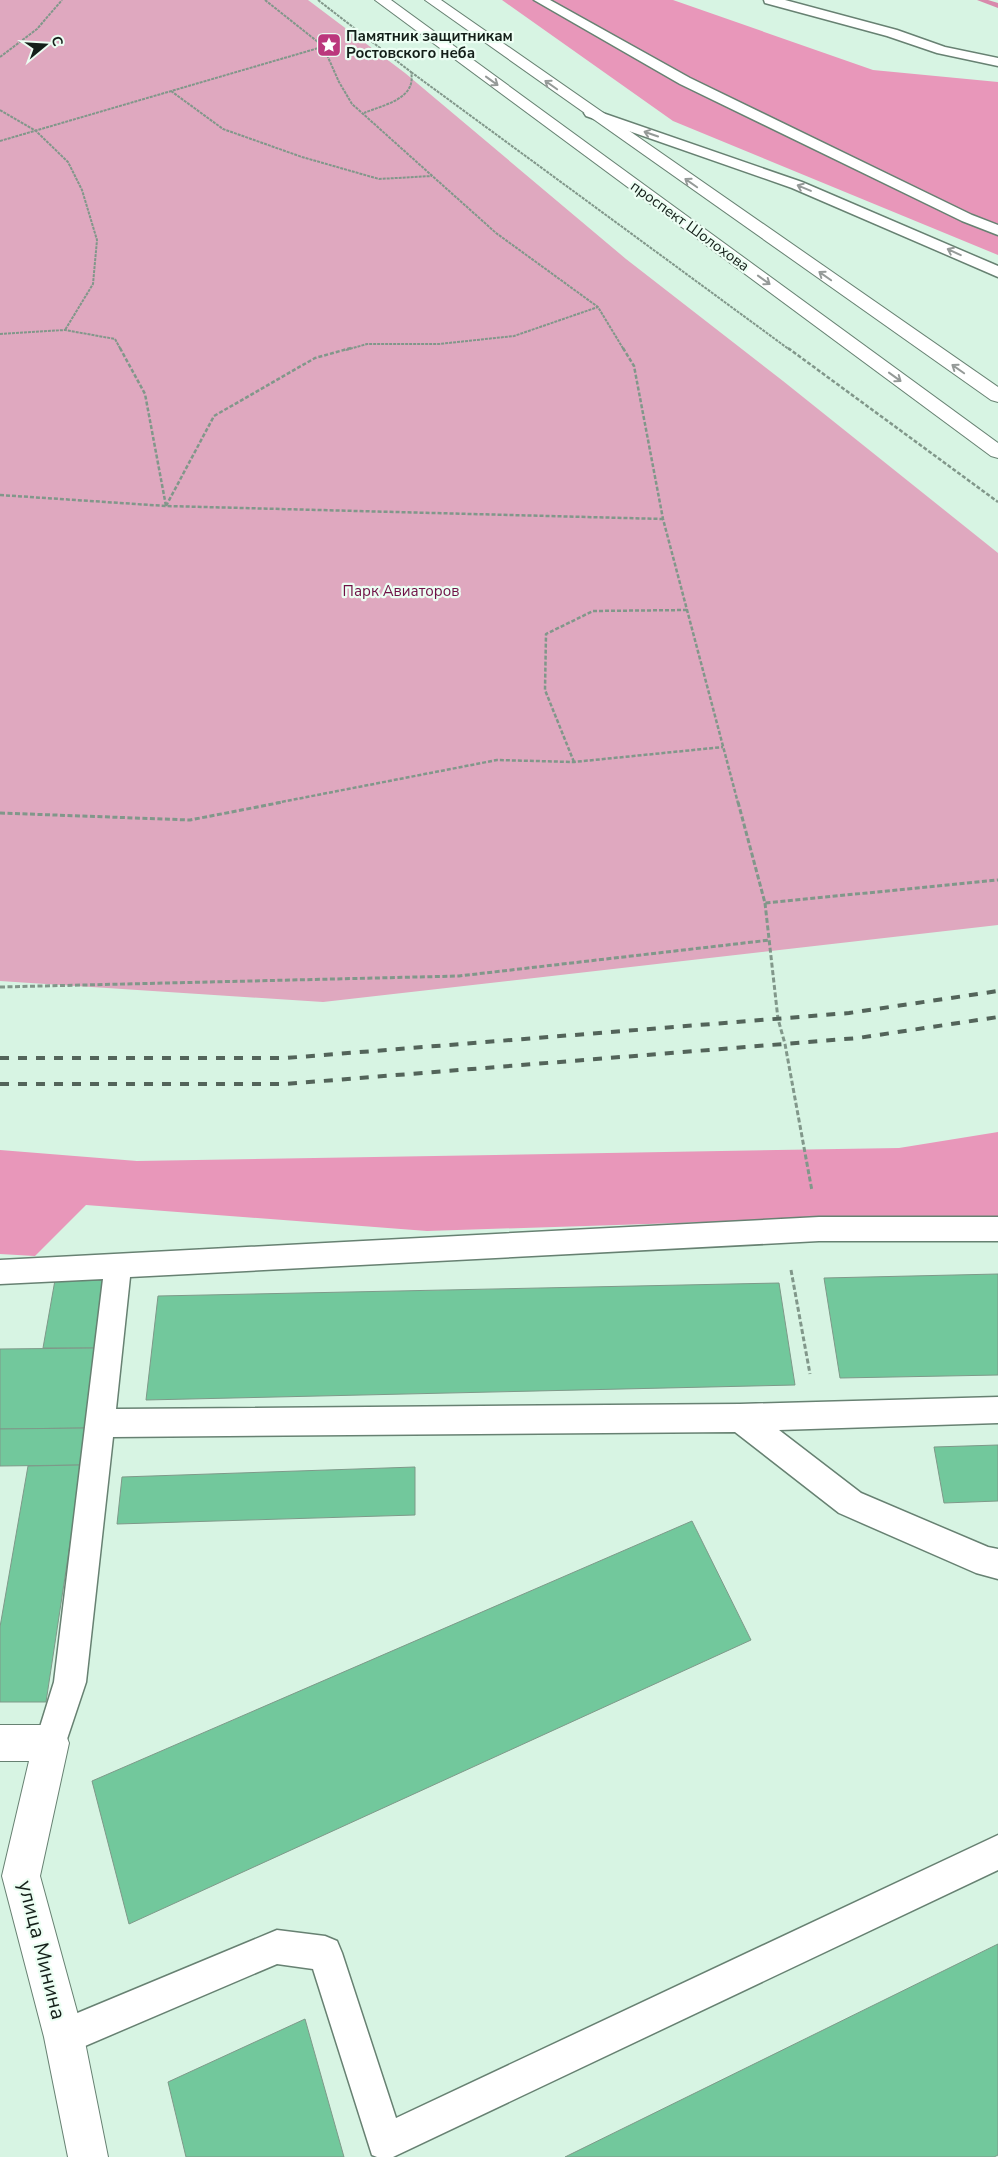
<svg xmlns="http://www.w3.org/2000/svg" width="998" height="2157" viewBox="0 0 998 2157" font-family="'Nunito Sans',sans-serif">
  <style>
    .green { fill: #dfa8bf }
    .forest { fill: #e897ba }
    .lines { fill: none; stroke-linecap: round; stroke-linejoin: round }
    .stream { fill: #d889ac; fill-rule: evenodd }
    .building { fill: #72c89c; stroke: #7e9989 }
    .service-casing { stroke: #678172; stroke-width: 3 }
    .minor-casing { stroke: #678172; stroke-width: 2 }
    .primary-casing { stroke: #678172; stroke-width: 2 }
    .path-far2 { stroke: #81978a; stroke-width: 2; stroke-dasharray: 3 1; stroke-linecap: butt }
    .path-far1 { stroke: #81978a; stroke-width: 2.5; stroke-dasharray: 4 2; stroke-linecap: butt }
    .path { stroke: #81978a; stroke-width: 3; stroke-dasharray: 5 2.5; stroke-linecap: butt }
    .service { fill: #fff; fill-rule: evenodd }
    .minor { fill: #fff; fill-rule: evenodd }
    .primary { fill: #fff; fill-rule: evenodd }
    .rail { stroke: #53645a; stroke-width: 4; stroke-dasharray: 9 9; stroke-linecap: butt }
    .oneway { stroke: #959a98 }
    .labels { text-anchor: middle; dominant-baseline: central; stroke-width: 4.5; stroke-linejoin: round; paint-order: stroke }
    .far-poi-label { font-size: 15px; font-weight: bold; fill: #141f19; stroke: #ecfef3; text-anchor: start }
    .far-street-label { font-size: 15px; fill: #141f19; stroke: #ecfef3 }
    .far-park-label { font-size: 15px; fill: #6f1045; stroke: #ecfef3 }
    .near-street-label { font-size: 21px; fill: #141f19; stroke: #ecfef3 }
  </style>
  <rect width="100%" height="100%" fill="#d7f4e3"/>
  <polygon class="green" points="0,0 308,0 405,73 626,259 783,381 998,553 998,925 323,1002 0,981"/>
  <g class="forest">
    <polygon points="502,0 673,0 873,70 998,82 998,255 673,121"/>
    <polygon points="998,1132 998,1217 899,1216 427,1231 86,1205 35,1256 0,1254 0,1150 137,1161 899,1148"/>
  </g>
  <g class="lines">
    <polygon class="stream" points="977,0 988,0 998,3 998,8"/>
  </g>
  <g class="building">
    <polygon points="998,1274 998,1375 840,1378 824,1278"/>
    <polygon points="55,1280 109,1280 99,1348 43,1348"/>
    <polygon points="779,1283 795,1385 146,1400 158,1296"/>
    <polygon points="99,1348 87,1428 0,1429 0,1349"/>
    <polygon points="87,1428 82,1465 0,1466 0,1429"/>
    <polygon points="998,1445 998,1501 944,1503 934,1447"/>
    <polygon points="82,1465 46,1702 0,1702 0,1627 28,1466"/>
    <polygon points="415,1467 415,1515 117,1524 122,1477"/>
    <polygon points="692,1521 751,1640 129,1924 92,1781"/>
    <polygon points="998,1944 998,2155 994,2157 565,2157"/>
    <polygon points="305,2019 344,2157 186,2157 168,2082"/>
  </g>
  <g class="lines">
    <defs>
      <g id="service">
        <polygon points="534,0 550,0 690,78 972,215 998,225 998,235 962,221 680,84"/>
        <polygon points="764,0 785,0 897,30 945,47 998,58 998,66 937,53 887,36 765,3"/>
        <polygon points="591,109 802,182 998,266 998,277 792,188 586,116 584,113 586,110"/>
        <polygon points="819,1217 998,1217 998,1241 819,1241 130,1277 116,1409 740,1404 998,1397 998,1423 779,1430 861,1493 988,1547 998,1549 998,1579 976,1573 839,1513 735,1432 113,1437 86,1682 62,1754 51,1759 40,1754 35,1743 54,1682 103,1279 0,1284 0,1260"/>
        <polygon points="998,1835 998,1870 393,2157 377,2157 372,2155 313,1969 277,1964 64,2055 51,2050 46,2037 51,2024 277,1930 325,1936 337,1941 342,1953 396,2118"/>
      </g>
      <polygon id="minor" points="0,1725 51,1725 64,1730 69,1743 40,1876 84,2037 108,2157 68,2157 44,2037 2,1876 29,1761 0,1761"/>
      <g id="primary">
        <polygon points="375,0 391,0 998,443 998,458 991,456"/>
        <polygon points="425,0 441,0 998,387 998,402 991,400"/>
      </g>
    </defs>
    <use href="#service" class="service-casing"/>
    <use href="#minor" class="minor-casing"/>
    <use href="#primary" class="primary-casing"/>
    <g class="path-far2">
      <polyline points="265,0 323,46 339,82 352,104 496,233 598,307 624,350"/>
      <path d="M 318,0 L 411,72 C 417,99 383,105 364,113"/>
      <polyline points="0,57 37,29 62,0"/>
      <polyline points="411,72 790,350"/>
      <polyline points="171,91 223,129 302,157 379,179 432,176"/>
      <polyline points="0,110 36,131 68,162 82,190 97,240 93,284 65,330"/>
      <polyline points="0,141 322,47"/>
      <polyline points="0,334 65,330 115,339 121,350"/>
      <polyline points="346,350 367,344 439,344 514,336 598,307"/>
    </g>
    <g class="path-far1">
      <polyline points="120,348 145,394 166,506"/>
      <polyline points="623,348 634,366 663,519 738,803"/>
      <polyline points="788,348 998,502"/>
      <polyline points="0,495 166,506 663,519"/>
      <polyline points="166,506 214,416 315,358 351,348"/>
      <polyline points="574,762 545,690 546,634 593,611 687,610"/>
      <polyline points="276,803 497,760 574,762 723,747"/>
    </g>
    <g class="path">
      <polyline points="738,802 765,903 998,880"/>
      <polyline points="0,813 190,820 283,802"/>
      <polyline points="765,903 778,1019 785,1044 812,1191"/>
      <polyline points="0,987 459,976 770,940"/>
      <polyline points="791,1270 810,1374"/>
    </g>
    <use href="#service" class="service"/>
    <use href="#minor" class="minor"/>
    <use href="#primary" class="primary"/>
    <g class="rail">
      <polyline points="0,1058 286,1058 849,1013 998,991"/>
      <polyline points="0,1084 285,1084 858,1038 998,1017"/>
    </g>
  </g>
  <defs><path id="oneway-shaft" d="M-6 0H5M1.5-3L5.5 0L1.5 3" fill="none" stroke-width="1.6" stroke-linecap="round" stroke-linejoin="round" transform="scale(1.25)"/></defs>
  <g class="oneway">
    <use href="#oneway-shaft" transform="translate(492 81) rotate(36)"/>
    <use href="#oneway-shaft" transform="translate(551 85) rotate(-145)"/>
    <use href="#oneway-shaft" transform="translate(651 134) rotate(-161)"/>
    <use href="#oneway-shaft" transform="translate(691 183) rotate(-145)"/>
    <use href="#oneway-shaft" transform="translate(804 188) rotate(-157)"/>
    <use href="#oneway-shaft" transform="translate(954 252) rotate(-155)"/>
    <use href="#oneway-shaft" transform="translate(825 276) rotate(-145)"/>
    <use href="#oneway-shaft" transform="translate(764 280) rotate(36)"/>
    <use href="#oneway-shaft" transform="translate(958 369) rotate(-145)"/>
    <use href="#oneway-shaft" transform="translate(895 377) rotate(36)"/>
  </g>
  <defs>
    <symbol id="sight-square" viewBox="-11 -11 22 22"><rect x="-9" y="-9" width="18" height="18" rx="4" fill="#bb377d" stroke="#ecfef3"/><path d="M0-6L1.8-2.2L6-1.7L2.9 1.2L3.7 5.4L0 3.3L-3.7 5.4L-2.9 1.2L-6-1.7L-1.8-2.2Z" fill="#fff"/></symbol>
  </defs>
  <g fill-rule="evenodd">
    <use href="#sight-square" x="315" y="31" width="28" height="28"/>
  </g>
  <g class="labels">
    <g class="far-poi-label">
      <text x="346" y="36">Памятник защитникам<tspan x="346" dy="17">Ростовского неба</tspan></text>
    </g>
    <g class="far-street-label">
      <text transform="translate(690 226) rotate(36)">проспект Шолохова</text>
    </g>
    <g class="far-park-label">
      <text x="401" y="591">Парк Авиаторов</text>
    </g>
    <g class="near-street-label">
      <text transform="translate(42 1950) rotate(76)">улица Минина</text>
    </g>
  </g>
  <g transform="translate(45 45) rotate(72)" stroke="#ecfef3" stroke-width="4" paint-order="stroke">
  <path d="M0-4L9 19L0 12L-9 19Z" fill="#141f19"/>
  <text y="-8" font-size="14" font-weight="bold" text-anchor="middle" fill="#141f19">С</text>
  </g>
</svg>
